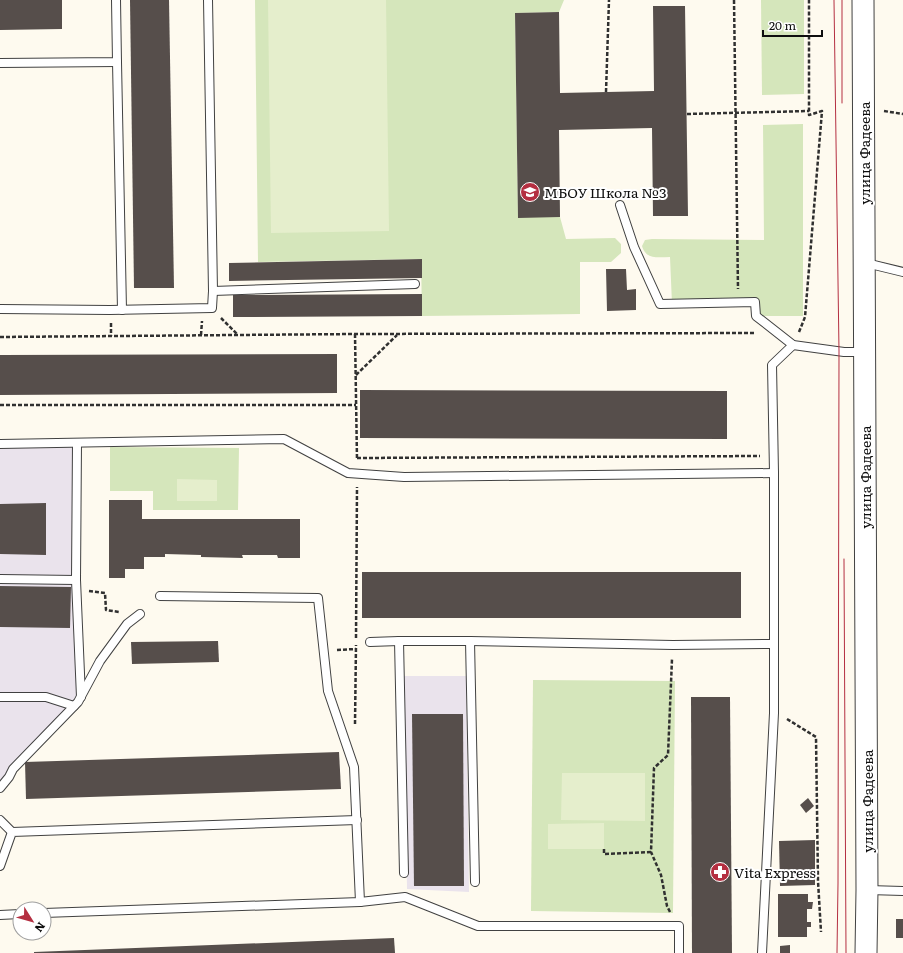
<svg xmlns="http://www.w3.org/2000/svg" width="903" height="953" viewBox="0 0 903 953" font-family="Literata,serif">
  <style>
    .industrial { fill: #eae3ec }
    .green { fill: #d5e6bb }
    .pitch { fill: #e5eecc }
    .building { fill: #564e4b }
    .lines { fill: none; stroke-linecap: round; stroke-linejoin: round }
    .service-casing { stroke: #414141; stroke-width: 10 }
    .tertiary-casing { stroke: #414141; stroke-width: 23 }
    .path { stroke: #303030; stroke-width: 2.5; stroke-dasharray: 4 2; stroke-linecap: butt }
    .service { stroke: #fff; stroke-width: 8 }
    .tertiary { stroke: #fff; stroke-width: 21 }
    .tram { stroke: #b42f41; stroke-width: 1 }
    .labels { text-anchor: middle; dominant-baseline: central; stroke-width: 4; stroke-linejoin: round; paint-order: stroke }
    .street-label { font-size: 14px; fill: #0e0e0e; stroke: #fff }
    .poi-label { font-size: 14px; fill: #0e0e0e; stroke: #fff; text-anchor: start }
  </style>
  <rect width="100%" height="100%" fill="#fefaef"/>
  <g class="industrial">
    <polygon points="77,443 81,697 0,788 0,444"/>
    <polygon points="404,676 466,676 469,892 407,889"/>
  </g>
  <g class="green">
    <polygon points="255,0 564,0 559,12 515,13 518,217 560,217 566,239 615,238 621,244 621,253 611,262 580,262 580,314 422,316 421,259 258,262"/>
    <polygon points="761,0 804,0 804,94 762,95"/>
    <path d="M 803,124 L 803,316 L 756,316 L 755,302 L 672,304 L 670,257 C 658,257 646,260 642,246 L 645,240 L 652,239 L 764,240 L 763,125 Z"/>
    <polygon points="110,447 239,448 238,510 153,510 153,491 110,491"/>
    <polygon points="533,680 675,681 673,913 531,911"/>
  </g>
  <g class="pitch">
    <polygon points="268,0 386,0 389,231 271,233"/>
    <polygon points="177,479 217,480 217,501 177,501"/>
    <polygon points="562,773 645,773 645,821 561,820"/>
    <polygon points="604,823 604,849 548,849 548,824"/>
  </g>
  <g class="building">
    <polygon points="0,0 62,0 62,29 0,30"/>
    <polygon points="130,0 169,0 174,288 134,288"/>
    <polygon points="653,6 685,6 688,216 653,216 652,128 559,130 560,217 518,218 515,13 559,12 560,93 654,91"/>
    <polygon points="422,259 422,278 229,281 229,263"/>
    <polygon points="606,269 626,269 627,290 636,289 636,310 607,311"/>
    <polygon points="422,294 422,316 233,317 233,295"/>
    <polygon points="337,354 337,393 0,395 0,355"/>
    <polygon points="360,390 727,391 727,439 360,438"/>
    <polygon points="109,500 142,500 142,519 300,519 300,558 278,558 277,555 242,555 243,558 201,557 201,555 165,554 165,557 144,557 144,569 125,569 125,578 109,578"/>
    <polygon points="46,503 46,555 0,554 0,504"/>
    <rect x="362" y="572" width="379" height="46"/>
    <polygon points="0,586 71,587 70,628 0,627"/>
    <polygon points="218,641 219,662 132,664 131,642"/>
    <polygon points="691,697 730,697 732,953 692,953"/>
    <polygon points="412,714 463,714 464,886 414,886"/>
    <polygon points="339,752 341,789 26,799 25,762"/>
    <polygon points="808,798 814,806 806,813 800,805"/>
    <polygon points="815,840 815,885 780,886 779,841"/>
    <polygon points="778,894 808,894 808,902 813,902 812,909 807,909 807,922 811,922 811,927 807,927 807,937 778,937"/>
    <rect x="896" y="919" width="7" height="19"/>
    <polygon points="394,938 395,953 34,953 34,952"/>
    <polygon points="790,945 790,953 780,953 780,946"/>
  </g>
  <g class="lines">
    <defs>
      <g id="service">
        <polyline points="117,62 122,310"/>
        <polyline points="0,63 117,62 116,0"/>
        <polyline points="620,205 634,247 660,304 755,302 756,316 793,345 844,352 864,352"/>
        <polyline points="866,263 903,272"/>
        <polyline points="213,291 415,284"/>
        <polyline points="0,309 110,310 212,308 213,291 208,0"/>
        <polyline points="0,444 284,439 348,473 404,477 774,473"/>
        <polyline points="0,579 76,580 77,443"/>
        <polyline points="76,580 81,697"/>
        <polyline points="160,596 318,598 328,691 354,767 360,902"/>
        <polyline points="470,641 475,882"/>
        <polyline points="370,642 399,641"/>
        <polyline points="0,697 46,697 74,706"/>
        <polyline points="0,788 9,777 13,769 78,702 100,661 127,624 140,614"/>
        <polyline points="0,820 12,832"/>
        <polyline points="0,866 12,832 357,820"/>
        <polyline points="404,873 399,641 470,641 673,645 774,644"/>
        <polyline points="868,890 903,891"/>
        <polyline points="44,913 360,902 405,897 478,926 679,926 679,953"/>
        <polyline points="0,915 20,914"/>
        <polyline points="762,953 774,713 774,473 772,365 793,345"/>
      </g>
      <polyline id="tertiary" points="863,0 867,890 866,953"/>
    </defs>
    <use href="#service" class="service-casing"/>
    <use href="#tertiary" class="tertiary-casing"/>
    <g class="path">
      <polyline points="734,0 738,289"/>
      <polyline points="606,92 609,0"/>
      <polyline points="884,111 903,114"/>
      <polyline points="687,114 809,111"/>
      <polyline points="221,318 237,334"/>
      <polyline points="111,323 111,336"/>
      <polyline points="799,332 805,317 822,111 809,115 809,0"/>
      <polyline points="355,334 357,460"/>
      <polyline points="201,335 202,321"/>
      <polyline points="0,337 355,334 754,333"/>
      <polyline points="356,375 397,335"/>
      <polyline points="0,405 356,405"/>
      <polyline points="357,458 760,456"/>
      <polyline points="89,591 105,593 106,610 119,612"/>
      <polyline points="356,638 357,487"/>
      <polyline points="337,650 356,649"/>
      <polyline points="787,719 816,737 818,881 821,932"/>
      <polyline points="355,724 356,645"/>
      <polyline points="604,849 604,854 651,852"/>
      <polyline points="670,912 667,906 661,875 651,852 654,768 668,755 672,659"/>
    </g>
    <use href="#service" class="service"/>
    <use href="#tertiary" class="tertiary"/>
    <g class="tram">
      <polyline points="834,0 839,351 838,883 837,953"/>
      <polyline points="842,103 842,0"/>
      <polyline points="844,559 846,953"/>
    </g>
  </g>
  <defs>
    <symbol id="school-disc" viewBox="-11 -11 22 22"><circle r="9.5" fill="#b42f41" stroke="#fff"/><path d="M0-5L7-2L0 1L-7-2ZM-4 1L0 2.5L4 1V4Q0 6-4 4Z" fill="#fff"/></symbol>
    <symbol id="pharmacy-disc" viewBox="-11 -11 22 22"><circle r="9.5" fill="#b42f41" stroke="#fff"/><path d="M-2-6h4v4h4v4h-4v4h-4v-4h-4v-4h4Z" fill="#fff"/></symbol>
  </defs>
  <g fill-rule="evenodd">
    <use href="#school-disc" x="519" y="181" width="22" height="22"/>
    <use href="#pharmacy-disc" x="709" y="861" width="22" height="22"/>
  </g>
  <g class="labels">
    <g class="street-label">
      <text transform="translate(864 153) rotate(-90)">улица Фадеева</text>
      <text transform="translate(865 477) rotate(-90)">улица Фадеева</text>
      <text transform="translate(867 801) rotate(-90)">улица Фадеева</text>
    </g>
    <g class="poi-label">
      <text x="544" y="192">МБОУ Школа №3</text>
      <text x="734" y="872">Vita Express</text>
    </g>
  </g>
  <g transform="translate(32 921) rotate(127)"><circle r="19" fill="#ffffff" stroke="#9f9f9f"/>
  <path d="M0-3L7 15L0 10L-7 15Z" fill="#b42f41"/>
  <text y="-6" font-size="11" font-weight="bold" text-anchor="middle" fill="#0e0e0e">N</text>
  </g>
  <path d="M763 30v6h59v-6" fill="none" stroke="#0e0e0e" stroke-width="2"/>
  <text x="769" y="30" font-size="12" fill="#0e0e0e" stroke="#ffffff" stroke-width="3" paint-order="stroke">20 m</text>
</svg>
